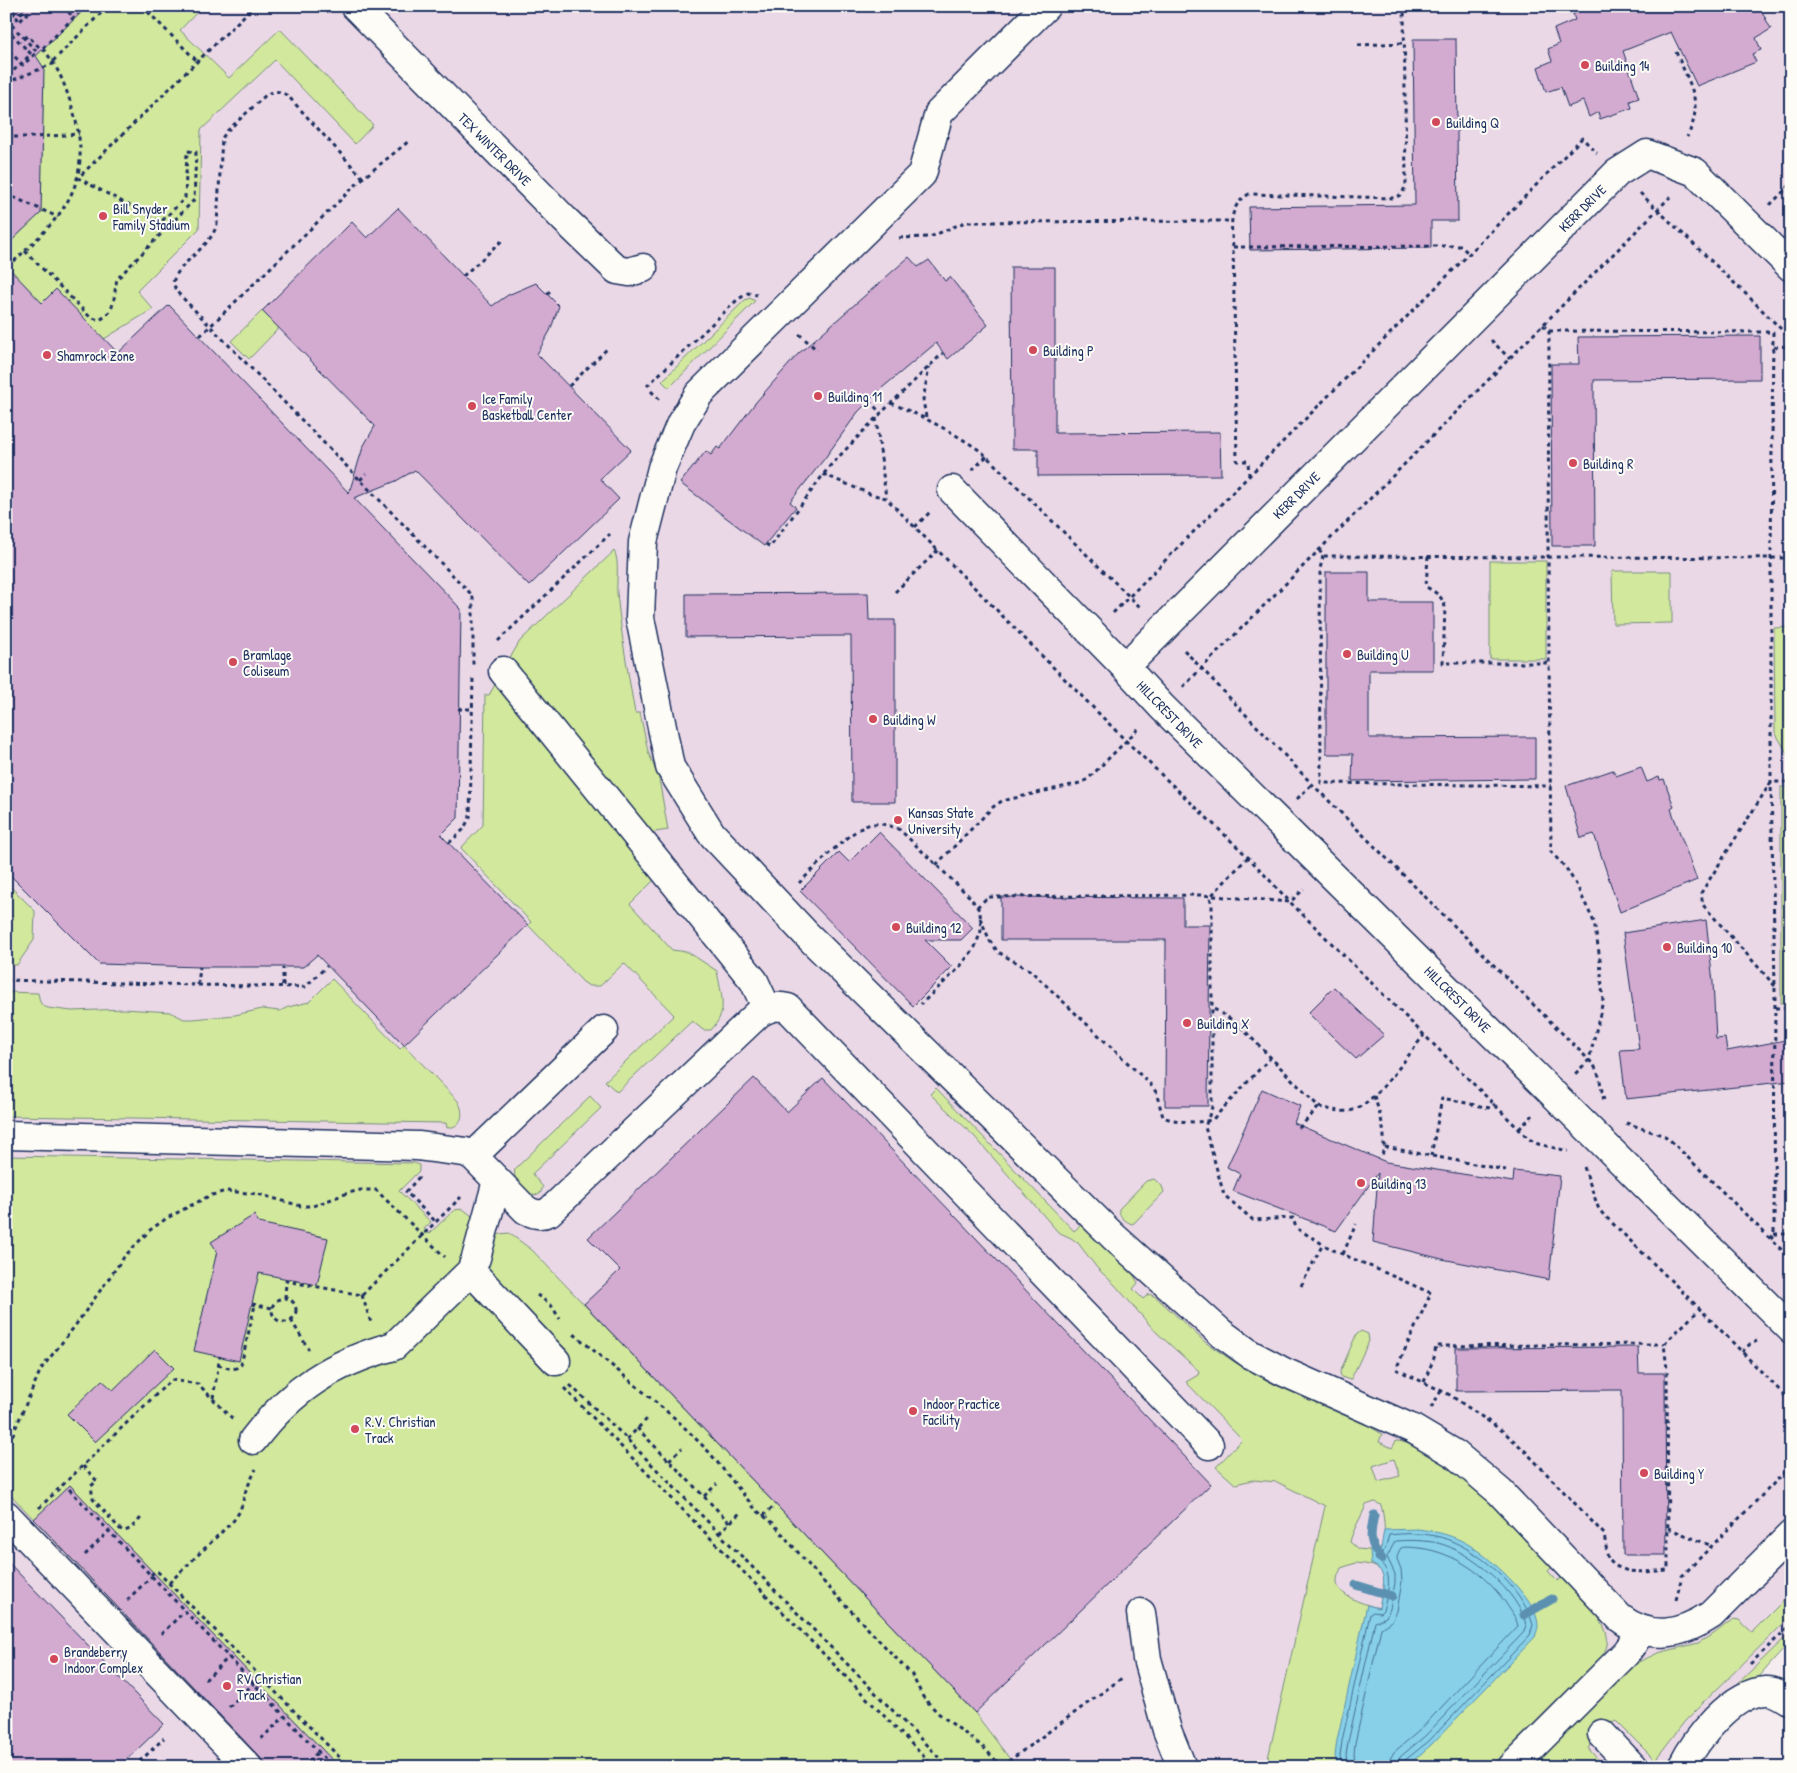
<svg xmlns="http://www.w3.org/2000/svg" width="1797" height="1773" viewBox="0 0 1797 1773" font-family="'Patrick Hand',sans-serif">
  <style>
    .built { fill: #ebd8e6 }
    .green { fill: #d2e89d; stroke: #768c7e; fill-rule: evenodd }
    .water { fill: #87d0e8; stroke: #5c90b1 }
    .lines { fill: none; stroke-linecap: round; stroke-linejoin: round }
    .shore { stroke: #466f95; stroke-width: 1 }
    .stream { stroke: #5c90b1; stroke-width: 9 }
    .building { fill: #d3aad0; stroke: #1b2f5e }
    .minor-casing { stroke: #1b2f5e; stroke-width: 31 }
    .path { stroke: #1b2f5e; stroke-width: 3; stroke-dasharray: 4 4; stroke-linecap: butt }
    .minor { stroke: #fdfcf7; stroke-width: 28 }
    .poi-dot { fill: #d1495b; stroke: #fdfcf7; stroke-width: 2 }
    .labels { text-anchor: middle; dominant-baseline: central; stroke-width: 4; stroke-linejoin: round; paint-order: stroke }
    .poi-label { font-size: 14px; fill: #1b2f5e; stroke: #fdfcf7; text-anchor: start }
    .street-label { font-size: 14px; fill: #1b2f5e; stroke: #fdfcf7 }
  </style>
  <rect width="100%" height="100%" fill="#f5ecef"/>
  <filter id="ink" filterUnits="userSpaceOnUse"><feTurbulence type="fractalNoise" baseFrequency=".02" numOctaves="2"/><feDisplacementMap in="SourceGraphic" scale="10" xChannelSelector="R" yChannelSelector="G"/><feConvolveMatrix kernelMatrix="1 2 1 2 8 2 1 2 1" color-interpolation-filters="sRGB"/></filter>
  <g filter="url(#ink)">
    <polygon class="built" points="6,6 1791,6 1791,1633 1668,1767 6,1767"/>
    <g class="green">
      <polygon points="6,6 203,6 180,30 229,78 280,29 373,125 355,144 275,60 201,130 199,229 137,291 153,309 104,339 6,434"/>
      <polygon points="750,298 755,301 669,388 662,381 745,300"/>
      <polygon points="262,311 279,328 249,359 231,341"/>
      <path d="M 614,551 C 620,560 616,582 617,593 C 621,633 628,673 635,713 L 640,713 L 648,751 L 659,779 L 668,830 L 649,833 L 507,663 L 520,641 Z"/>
      <rect x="1490" y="561" width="56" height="98"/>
      <polygon points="1612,571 1672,571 1672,623 1613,624"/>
      <polygon points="1791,627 1791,760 1775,732 1774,628"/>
      <path d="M 497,681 L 660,874 L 630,904 L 672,950 L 688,952 L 717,971 C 721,995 729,1011 711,1030 L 703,1030 L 692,1021 L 617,1092 L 605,1081 L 674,1015 L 624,963 L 600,986 L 589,986 L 583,982 L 528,925 L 531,922 L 461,848 L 483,825 L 485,695 L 489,695 Z"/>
      <rect x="1781" y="787" width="10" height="216"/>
      <polygon points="6,882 35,911 34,940 17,965 6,965"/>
      <path d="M 332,979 L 400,1049 L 404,1045 L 458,1101 C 465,1113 463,1127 447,1128 L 446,1123 L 6,1116 L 6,992 L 38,993 L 40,1002 L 43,1006 L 48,1008 L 72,1011 L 124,1009 L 170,1012 L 184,1019 L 193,1019 L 235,1015 L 262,1009 L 280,1011 L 288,1007 L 309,1002 Z"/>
      <path d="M 936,1088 L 1074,1231 L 1082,1224 L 1133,1274 L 1138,1283 L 1133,1289 L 1143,1299 L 1149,1294 L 1156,1297 L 1205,1342 L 1236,1363 L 1274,1384 L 1369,1426 L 1382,1434 L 1379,1442 L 1392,1448 L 1396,1441 C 1405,1441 1412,1446 1420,1450 C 1473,1477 1511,1525 1552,1567 L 1548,1571 L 1557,1581 L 1561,1578 C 1576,1593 1612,1622 1607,1645 C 1606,1650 1603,1655 1600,1659 L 1493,1767 L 1266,1767 L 1325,1506 L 1277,1482 L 1253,1480 L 1235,1484 L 1216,1467 L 1242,1440 L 1186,1382 L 1198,1375 L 1199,1371 L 1155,1331 L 1115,1285 L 1097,1268 L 1078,1243 L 1071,1238 L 1058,1232 L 974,1136 L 930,1094 ZM 1394,1459 L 1400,1476 L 1378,1482 L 1373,1466 ZM 1375,1502 L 1381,1505 C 1384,1517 1388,1541 1378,1551 L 1358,1549 L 1350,1542 C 1353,1529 1361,1518 1366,1505 ZM 1356,1563 C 1393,1566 1384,1579 1379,1608 C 1367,1605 1335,1596 1337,1580 C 1337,1576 1340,1571 1341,1568 Z"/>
      <path d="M 590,1096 L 601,1108 L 532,1174 L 543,1187 L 540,1194 L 532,1195 C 523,1189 512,1180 515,1169 Z"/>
      <polygon points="6,1156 415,1163 419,1165 419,1171 399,1191 431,1222 424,1229 429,1234 454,1210 463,1209 472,1216 473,1226 492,1241 500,1234 509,1233 532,1250 975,1713 1016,1767 269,1767 6,1490 6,1312 11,1306 6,1300"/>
      <path d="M 1154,1179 L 1162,1186 L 1164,1192 L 1134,1223 L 1132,1224 C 1126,1222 1118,1216 1119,1209 L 1146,1181 Z"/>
      <polygon points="1361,1331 1368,1334 1369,1341 1352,1377 1350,1380 1341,1377 1340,1372 1356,1335"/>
      <polygon points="1791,1593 1791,1616 1685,1721 1655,1760 1617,1722 1615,1721 1588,1748 1604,1767 1531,1767 1634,1664 1658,1653 1698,1643 1715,1633 1733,1619 1739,1620 1752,1632"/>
      <polygon points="1791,1632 1791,1641 1750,1687 1673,1767 1662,1767 1701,1719"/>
    </g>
    <path class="water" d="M 1418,1529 C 1433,1531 1448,1534 1462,1541 C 1484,1551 1539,1600 1538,1626 C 1538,1629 1536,1633 1535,1637 L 1432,1744 L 1406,1767 L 1338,1767 L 1335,1756 L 1337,1740 L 1367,1605 L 1379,1608 C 1382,1590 1391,1572 1371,1564 L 1370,1550 L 1378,1551 L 1381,1548 L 1384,1530 Z"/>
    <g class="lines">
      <g class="shore">
        <path d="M 1342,1767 L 1340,1756 L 1342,1741 L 1370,1614 L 1373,1612 L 1380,1613 L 1383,1610 C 1388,1593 1395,1570 1376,1560 L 1375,1557 L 1385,1550 L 1389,1535 C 1405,1533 1424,1533 1440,1537 C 1476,1547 1523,1587 1533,1625 L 1530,1635 L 1429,1741 L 1404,1761 L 1403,1767"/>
        <path d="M 1348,1767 L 1346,1755 L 1348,1742 L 1375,1622 L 1386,1617 L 1390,1609 L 1395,1583 L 1395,1574 L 1387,1557 L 1395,1541 C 1409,1540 1424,1540 1438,1543 C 1470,1551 1519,1592 1526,1625 L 1524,1632 L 1425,1736 L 1400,1757 L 1397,1767"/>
        <path d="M 1356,1767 L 1354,1755 L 1355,1743 L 1381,1628 L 1393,1620 L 1397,1611 L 1402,1581 L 1401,1569 L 1397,1559 C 1397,1556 1399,1550 1401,1548 C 1404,1546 1416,1548 1420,1548 C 1455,1553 1485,1574 1505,1602 C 1510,1610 1516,1617 1518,1626 L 1419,1731 L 1394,1752 L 1390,1759 L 1389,1767"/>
      </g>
      <g class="stream">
        <path d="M 1374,1515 C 1370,1535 1368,1543 1382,1559"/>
        <polyline points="1356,1585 1392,1596"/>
        <polyline points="1524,1615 1552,1599"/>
      </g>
    </g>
    <g class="building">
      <polygon points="6,6 88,6 36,56 44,68 41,213 6,246"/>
      <polygon points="1594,6 1759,6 1771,29 1756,38 1761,50 1752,54 1756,62 1697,86 1671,32 1623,51 1639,98 1630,101 1632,108 1600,119 1598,112 1589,117 1583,101 1568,107 1561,87 1546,92 1538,67 1552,61 1548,49 1559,44 1554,29 1575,20 1573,14"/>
      <polygon points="1413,39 1456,39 1458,221 1431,221 1431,248 1250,250 1249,207 1415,205"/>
      <polygon points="398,208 492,306 508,295 536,283 559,306 550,331 537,354 631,450 600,479 619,499 529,586 415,470 396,481 354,498 461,609 458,818 441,835 528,925 404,1045 317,955 303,967 200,967 99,964 6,871 6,265 42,303 56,289 118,353 169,305 349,493 363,447 375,426 262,311 352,222 367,238"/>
      <polygon points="909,257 918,267 929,260 945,281 950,277 988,325 948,359 936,343 882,388 858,412 825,458 790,502 796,507 764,546 680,483 706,451 711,455 717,447 720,449 756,402 798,354"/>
      <polygon points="1011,267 1055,267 1055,433 1220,432 1221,475 1038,476 1038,449 1012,449"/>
      <polygon points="1760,336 1760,379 1594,380 1595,546 1552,546 1551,364 1579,364 1578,337"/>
      <polygon points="1326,572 1369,572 1369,602 1433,602 1433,670 1369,670 1369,738 1535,737 1535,779 1352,781 1353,754 1326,754"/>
      <polygon points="868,593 869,620 895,620 895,802 852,802 851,636 686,637 686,594"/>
      <polygon points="1641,767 1647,782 1659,777 1660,780 1664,779 1674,807 1671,809 1697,880 1620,912 1594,834 1581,838 1566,786 1613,770 1616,776"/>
      <polygon points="879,832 973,928 961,940 925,940 952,967 913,1006 800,891 839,852 849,862"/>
      <polygon points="1001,897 1183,898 1183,925 1210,925 1208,1106 1165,1106 1166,940 1001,940"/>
      <polygon points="1706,920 1713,982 1716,1039 1725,1038 1727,1051 1791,1039 1791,1081 1626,1099 1620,1050 1639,1049 1623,933"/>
      <polygon points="1334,987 1384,1035 1356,1059 1308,1013"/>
      <polygon points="754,1078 787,1112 823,1078 1211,1484 975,1713 584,1304 620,1270 588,1238"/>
      <polygon points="1262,1089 1300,1106 1294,1123 1386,1162 1513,1182 1514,1171 1560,1176 1549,1280 1442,1259 1373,1242 1378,1173 1336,1231 1233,1191 1240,1174 1227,1167"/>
      <polygon points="254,1215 259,1223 328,1238 317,1285 259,1273 239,1361 194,1351 217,1251 211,1242"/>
      <polygon points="1638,1347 1639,1373 1665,1373 1666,1555 1623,1555 1622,1390 1456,1391 1456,1348"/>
      <polygon points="155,1349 174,1368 95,1442 67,1414 102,1380 113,1390"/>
      <polygon points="70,1485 152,1571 339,1767 269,1767 34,1519"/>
      <polygon points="6,1560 164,1724 119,1767 6,1767"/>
    </g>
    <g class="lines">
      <defs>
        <g id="minor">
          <polyline points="355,6 564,219 617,270 629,272 643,268"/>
          <path d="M 1046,6 L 939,113 L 922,174 L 699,394 L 681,423 L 662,468 L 643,542 L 640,618 L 670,767 L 711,833 L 807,935 L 1114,1237 L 1220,1332 L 1250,1354 L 1284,1372 L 1413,1429 L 1455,1454 L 1500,1492 L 1620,1618 C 1651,1641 1680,1635 1711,1615 L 1791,1535"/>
          <polyline points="952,490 1125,667 1162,707 1791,1329"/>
          <polyline points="1125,667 1617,173 1647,154 1695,172 1791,267"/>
          <polyline points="503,671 754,981 767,1009"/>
          <polyline points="6,1135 418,1146 465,1152 473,1156 604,1030"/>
          <path d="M 473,1156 L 526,1210 C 534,1214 539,1216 549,1212 L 759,1013 C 770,1007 776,1005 788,1008 L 1209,1445"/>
          <polyline points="471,1271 556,1361"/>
          <path d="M 253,1440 C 292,1389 332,1363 394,1346 L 471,1271 L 476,1258 L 497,1181"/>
          <polyline points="6,1515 248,1767"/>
          <polyline points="1141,1613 1147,1659 1167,1730 1182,1767"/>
          <polyline points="1602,1734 1633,1767"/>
          <polyline points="1512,1767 1626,1653 1634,1642 1641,1630"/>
          <path d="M 1682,1767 C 1696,1739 1732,1692 1766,1691 C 1774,1690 1783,1696 1791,1701"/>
        </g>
      </defs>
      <use href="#minor" class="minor-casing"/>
      <g class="path">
        <polyline points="22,6 28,13 19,22 17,18 26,7 26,6"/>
        <polyline points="63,6 74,18"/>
        <polyline points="142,6 198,62"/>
        <polyline points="6,9 9,10 13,6"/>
        <polyline points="6,18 18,6"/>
        <polyline points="6,19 37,52 23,65 6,48"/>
        <polyline points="7,21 21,6"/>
        <polyline points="6,28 31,54 10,74 6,71"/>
        <polyline points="24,38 28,36 39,47 43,48 85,6"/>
        <polyline points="1358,45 1404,43"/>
        <path d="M 1676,52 C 1689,84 1705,103 1687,137"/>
        <polyline points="53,61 108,6"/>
        <polyline points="6,83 55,63"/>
        <polyline points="6,137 36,137 79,134"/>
        <path d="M 363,178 L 288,96 C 280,91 276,90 267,94 L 227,131 L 222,138 L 217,224 C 210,249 181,259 173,282 L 176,291 L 473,596 L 473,665"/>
        <polyline points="1640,193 1750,298 1791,339"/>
        <polyline points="6,194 58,217"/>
        <polyline points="1770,205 1791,184"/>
        <polyline points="899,238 930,237 965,222 1230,221"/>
        <polyline points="1233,247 1461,246 1469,254"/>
        <path d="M 25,251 L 90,317 L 99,320 C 117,312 113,295 117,279 L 194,200 L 196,152 L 187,151 L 185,198 L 162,221 L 158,221 L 78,178 L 254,6"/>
        <path d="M 8,267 C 60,217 96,189 73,110 C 65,86 60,69 43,49"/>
        <polyline points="463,276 504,239"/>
        <polyline points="547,294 552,289"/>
        <polyline points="1543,325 1549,331 1548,557 1551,852 1566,868 1577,886 1594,922 1600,959 1603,1001 1589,1060 1575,1074"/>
        <polyline points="1549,331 1773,332 1771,558 1771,782 1775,986 1774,1234 1770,1239"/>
        <polyline points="799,334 817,350"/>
        <polyline points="200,336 363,178 409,141"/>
        <polyline points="1491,340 1510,359"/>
        <polyline points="1774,347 1791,346"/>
        <polyline points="569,386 609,347"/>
        <polyline points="647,386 737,300 748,293 757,295"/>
        <polyline points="651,391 661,401"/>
        <polyline points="869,401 881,413"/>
        <path d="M 891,403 C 924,417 953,432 982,452 L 1142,609"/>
        <polyline points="926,417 923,400 929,367"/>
        <polyline points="876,418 886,498"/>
        <polyline points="972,470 987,456"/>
        <polyline points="823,474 870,494 886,498 1126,741 1248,857 1290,902 1529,1139 1538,1144 1568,1151"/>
        <path d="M 1249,476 L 1248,461 L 1237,461 L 1233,247 C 1231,226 1228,206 1249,194 L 1395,198 L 1402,194 L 1406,185 L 1404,6"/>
        <polyline points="360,480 366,474"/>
        <polyline points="915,527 932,510"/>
        <polyline points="766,544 770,547 829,467 876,418 943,353"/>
        <polyline points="1319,550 1323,556 1791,558"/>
        <polyline points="1323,556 1320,569 1321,783 1551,786"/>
        <path d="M 1428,556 L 1426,587 C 1436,592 1442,596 1445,607 L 1443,663 L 1549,663"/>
        <polyline points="895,592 938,550"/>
        <polyline points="1113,613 1469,254 1582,138 1597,153"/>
        <polyline points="498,641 610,534"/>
        <polyline points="1184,650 1312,784 1594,1065 1599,1076 1604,1101"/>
        <polyline points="1183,687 1672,195"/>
        <polyline points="458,709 472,709"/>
        <polyline points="1297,799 1312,784"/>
        <polyline points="449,843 463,830 470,817 473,677"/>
        <polyline points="1248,857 1210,897 1212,905 1212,1107 1205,1127 1224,1195 1253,1220 1293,1218 1296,1228 1331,1249 1431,1293 1396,1369 1450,1395 1504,1432 1524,1450 1604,1534 1608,1559 1615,1566 1628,1571 1645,1572 1668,1570 1667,1369 1664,1344 1700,1309"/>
        <polyline points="936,865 993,807 1002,801 1080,783 1088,779 1140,727"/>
        <path d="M 799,883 C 815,868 854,825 873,824 C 883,823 891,826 900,830 L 970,897 L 980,911 L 981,931 L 975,947 L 959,968 L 921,1004"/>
        <polyline points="977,907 988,897 1201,895 1290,902 1304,889"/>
        <path d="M 980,918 L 990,941 L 998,952 L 1031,971 L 1150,1084 L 1156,1092 L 1163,1117 C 1174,1122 1202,1124 1213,1119 L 1271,1057"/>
        <polyline points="6,980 198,985 305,987 327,966"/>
        <polyline points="198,985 200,967"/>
        <polyline points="283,986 283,968"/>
        <polyline points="1775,986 1703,905 1701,893 1771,782 1791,782"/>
        <polyline points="1775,1008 1791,1008"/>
        <path d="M 1214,1009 L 1237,1023 L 1319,1107 C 1329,1109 1339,1112 1349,1111 C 1374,1107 1408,1055 1424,1035"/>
        <path d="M 1374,1096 C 1380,1114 1388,1137 1382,1155"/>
        <polyline points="1626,1123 1665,1136 1670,1140 1791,1259"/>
        <polyline points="1299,1128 1319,1107"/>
        <polyline points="1519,1129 1533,1115"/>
        <polyline points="1385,1147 1506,1170"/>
        <polyline points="1431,1156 1442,1098 1490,1108 1495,1104"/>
        <polyline points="1584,1167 1598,1207 1602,1213 1700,1309 1791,1402"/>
        <polyline points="419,1177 406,1192 436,1222"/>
        <polyline points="1774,1234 1791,1234"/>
        <polyline points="1343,1254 1356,1224"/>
        <polyline points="1301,1286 1323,1244"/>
        <polyline points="362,1295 461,1197"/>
        <polyline points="362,1295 371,1323"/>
        <polyline points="537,1295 551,1305 560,1319"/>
        <circle cx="284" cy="1310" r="12"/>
        <polyline points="285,1298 286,1281 362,1295"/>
        <polyline points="252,1304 272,1308"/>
        <polyline points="291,1320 309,1350"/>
        <polyline points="574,1334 677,1420 709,1452 756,1510 773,1523 819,1577 912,1675 923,1697 938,1713 983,1747 1002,1767"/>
        <polyline points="1742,1352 1750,1344 1757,1341"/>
        <path d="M 218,1365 C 226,1367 235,1372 241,1365 L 255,1305"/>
        <polyline points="1424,1382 1434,1358 1436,1346 1664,1344"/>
        <polyline points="570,1385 621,1433 948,1767"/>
        <polyline points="564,1388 934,1767"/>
        <polyline points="213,1398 220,1356"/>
        <polyline points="1431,1408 1441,1391"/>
        <polyline points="637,1428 730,1523"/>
        <polyline points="627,1439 649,1417"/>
        <polyline points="6,1450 41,1369 75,1326 124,1257 150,1230 167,1218 209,1196 226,1191 258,1194 301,1206 313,1206 348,1193 361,1190 376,1190 445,1257"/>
        <polyline points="669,1460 682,1448"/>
        <polyline points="83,1466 97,1481 91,1486 93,1499 120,1529 125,1531 130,1529 142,1517"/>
        <polyline points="69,1489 333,1767"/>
        <polyline points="704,1496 717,1484"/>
        <polyline points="39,1508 171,1380 198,1384 233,1419"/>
        <polyline points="763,1516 775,1505"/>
        <polyline points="1668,1528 1712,1546"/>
        <polyline points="719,1533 741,1512"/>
        <polyline points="85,1555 109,1531"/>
        <polyline points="151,1575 155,1571 158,1572 349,1767"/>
        <polyline points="169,1583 234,1520 240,1511 246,1490 256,1469"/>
        <polyline points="127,1600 152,1576"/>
        <polyline points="1676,1600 1682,1576 1791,1466"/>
        <polyline points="161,1634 185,1611"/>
        <polyline points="1750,1664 1791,1625"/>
        <polyline points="205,1680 229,1657"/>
        <polyline points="229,1707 254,1683"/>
        <polyline points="261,1739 285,1716"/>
        <polyline points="1002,1766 1122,1678"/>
        <polyline points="134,1767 164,1738"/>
        <polyline points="303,1767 319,1751"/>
      </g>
      <use href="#minor" class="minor"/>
    </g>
  </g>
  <g class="poi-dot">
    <circle cx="1585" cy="65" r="5"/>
    <circle cx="1436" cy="122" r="5"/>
    <circle cx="103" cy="216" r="5"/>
    <circle cx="1033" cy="350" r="5"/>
    <circle cx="47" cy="355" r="5"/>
    <circle cx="818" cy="396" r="5"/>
    <circle cx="472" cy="406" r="5"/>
    <circle cx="1573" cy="463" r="5"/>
    <circle cx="1347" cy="654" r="5"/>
    <circle cx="233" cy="662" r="5"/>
    <circle cx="873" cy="719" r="5"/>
    <circle cx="898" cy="820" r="5"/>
    <circle cx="896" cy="927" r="5"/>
    <circle cx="1667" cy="947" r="5"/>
    <circle cx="1187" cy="1023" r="5"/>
    <circle cx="1361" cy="1183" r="5"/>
    <circle cx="913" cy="1411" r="5"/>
    <circle cx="355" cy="1429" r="5"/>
    <circle cx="1644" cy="1473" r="5"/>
    <circle cx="54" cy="1659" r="5"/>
    <circle cx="227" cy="1686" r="5"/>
  </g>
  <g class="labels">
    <g class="poi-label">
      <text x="1595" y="65">Building 14</text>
      <text x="1446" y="122">Building Q</text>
      <text x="113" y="208">Bill Snyder<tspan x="113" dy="16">Family Stadium</tspan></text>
      <text x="1043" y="350">Building P</text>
      <text x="57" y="355">Shamrock Zone</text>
      <text x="828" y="396">Building 11</text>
      <text x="482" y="398">Ice Family<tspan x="482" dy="16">Basketball Center</tspan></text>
      <text x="1583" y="463">Building R</text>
      <text x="243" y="654">Bramlage<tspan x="243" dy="16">Coliseum</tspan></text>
      <text x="1357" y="654">Building U</text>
      <text x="883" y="719">Building W</text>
      <text x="908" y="812">Kansas State<tspan x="908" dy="16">University</tspan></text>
      <text x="906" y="927">Building 12</text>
      <text x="1677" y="947">Building 10</text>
      <text x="1197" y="1023">Building X</text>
      <text x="1371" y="1183">Building 13</text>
      <text x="923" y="1403">Indoor Practice<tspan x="923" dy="16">Facility</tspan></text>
      <text x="365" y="1421">R.V. Christian<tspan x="365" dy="16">Track</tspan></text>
      <text x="1654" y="1473">Building Y</text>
      <text x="64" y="1651">Brandeberry<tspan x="64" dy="16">Indoor Complex</tspan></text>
      <text x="237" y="1678">RV Christian<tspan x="237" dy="16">Track</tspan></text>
    </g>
    <g class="street-label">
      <text transform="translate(495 149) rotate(45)">TEX WINTER DRIVE</text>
      <text transform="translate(1582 208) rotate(-45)">KERR DRIVE</text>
      <text transform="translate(1296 495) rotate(-45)">KERR DRIVE</text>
      <text transform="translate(1170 714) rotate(46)">HILLCREST DRIVE</text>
      <text transform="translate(1458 999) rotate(45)">HILLCREST DRIVE</text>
    </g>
  </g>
  <rect width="1797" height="1773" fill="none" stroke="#fdfcf7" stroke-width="25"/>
  <rect x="12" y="12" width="1772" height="1748" fill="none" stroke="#1b2f5e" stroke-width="2" filter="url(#ink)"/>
</svg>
